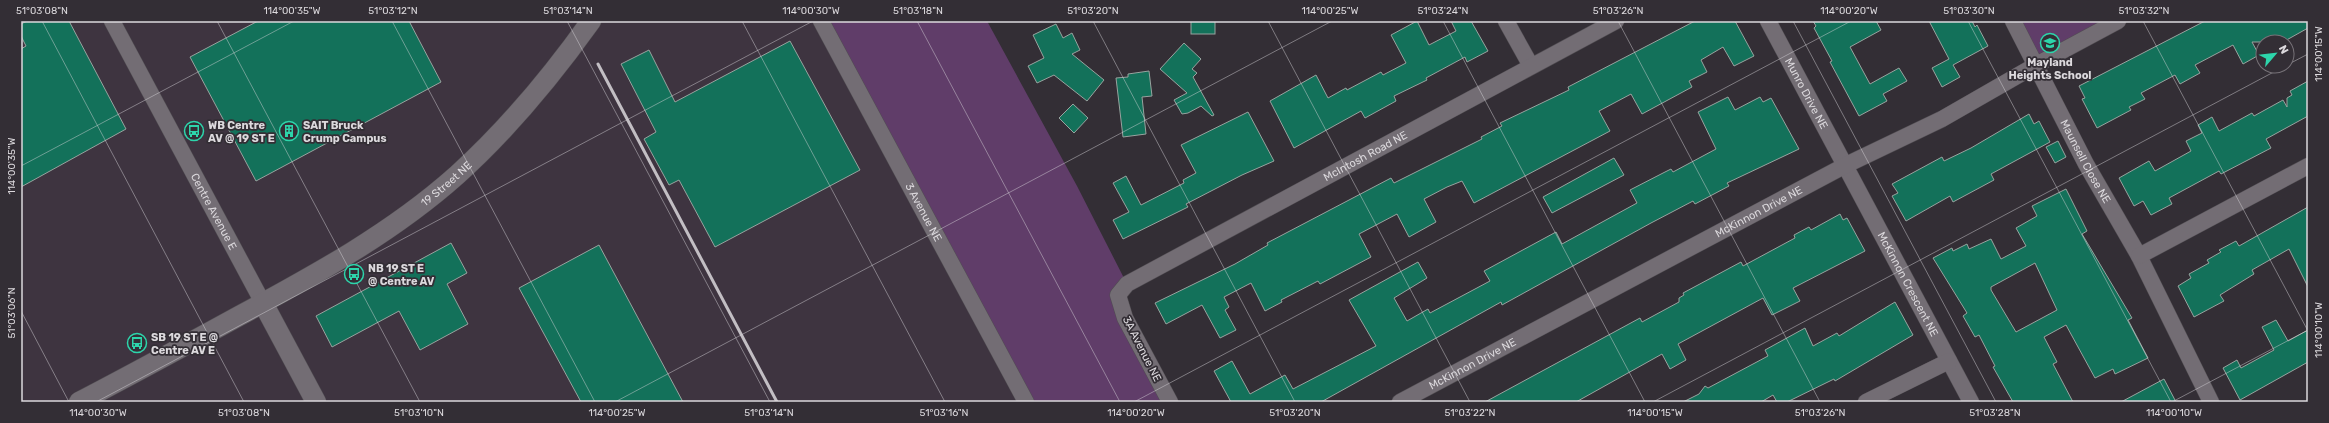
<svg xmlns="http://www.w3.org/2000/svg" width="2329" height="423" viewBox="0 0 2329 423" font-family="Rubik,sans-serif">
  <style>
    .built { fill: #3e3440 }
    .green { fill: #603d69 }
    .building { fill: #13715a; stroke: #98a39f; fill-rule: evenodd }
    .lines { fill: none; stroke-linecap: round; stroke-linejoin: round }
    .minor-casing { stroke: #514d52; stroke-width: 17 }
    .tertiary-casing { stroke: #514d52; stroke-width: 21 }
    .minor { stroke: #736d74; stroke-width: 16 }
    .tertiary { stroke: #736d74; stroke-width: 20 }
    .rail { stroke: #c2bec3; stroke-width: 3 }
    .ticks { fill: none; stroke: #dcd9dd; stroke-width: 1; stroke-opacity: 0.45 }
    .labels { text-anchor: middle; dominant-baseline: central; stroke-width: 3.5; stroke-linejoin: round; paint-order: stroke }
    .poi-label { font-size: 11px; font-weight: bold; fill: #dcd9dd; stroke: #332e35; text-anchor: start }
    .street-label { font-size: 11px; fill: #dcd9dd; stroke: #332e35 }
    .neatline { fill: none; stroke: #dcd9dd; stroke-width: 1.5 }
    .ticks-label { font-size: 10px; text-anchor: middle; fill: #dcd9dd }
  </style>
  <rect width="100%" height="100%" fill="#332e35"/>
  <polygon class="built" points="21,21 821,21 1026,402 21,402"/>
  <g class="green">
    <polygon points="821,21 987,21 1077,186 1127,284 1118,296 1170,402 1026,402"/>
    <polygon points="2013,21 2118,21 2036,65"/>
  </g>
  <g class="building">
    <polygon points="27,21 69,21 126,129 21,187 21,49 26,46 21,36 21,24"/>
    <polygon points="258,21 409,21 441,82 256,181 190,57"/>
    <rect x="1191" y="21" width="24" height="13"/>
    <polygon points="1417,21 1429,45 1456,31 1451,21 1471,21 1488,51 1467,62 1465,57 1426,78 1427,80 1394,96 1396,101 1365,118 1361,111 1294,148 1270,101 1316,75 1328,98 1346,88 1347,90 1381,72 1383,75 1406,63 1391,35"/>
    <polygon points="1695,21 1735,21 1754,56 1734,66 1723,47 1701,60 1707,72 1689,81 1692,87 1642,114 1631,94 1599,111 1610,131 1474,203 1462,181 1447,187 1424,199 1436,222 1409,237 1397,214 1359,234 1371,257 1320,284 1318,281 1281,300 1282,302 1265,311 1251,283 1224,297 1229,307 1225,310 1236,330 1220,338 1202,305 1166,324 1155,303 1235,264 1268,245 1267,243 1391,178 1394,183 1482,139 1481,137 1502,126 1500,123 1569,90 1568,87"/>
    <polygon points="1813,21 1876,21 1881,30 1850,47 1870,84 1899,68 1907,81 1883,94 1887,101 1859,116 1830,62 1832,61 1814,28 1816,26"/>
    <polygon points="1929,21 1972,21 1975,27 1977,25 1988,46 1953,65 1960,77 1942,87 1932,68 1949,59"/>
    <polygon points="2205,21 2308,21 2308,28 2283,42 2252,42 2259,55 2243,64 2233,45 2195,65 2200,73 2180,84 2175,75 2141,93 2145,99 2129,107 2131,110 2097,128 2082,99 2085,98 2079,86"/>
    <polygon points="1056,24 1063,38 1072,33 1080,50 1072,54 1104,80 1087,101 1054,75 1037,83 1028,66 1044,58 1033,35"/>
    <polygon points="790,41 860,170 715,247 679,180 669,185 644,139 656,132 621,64 649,50 675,102"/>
    <polygon points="1184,43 1201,59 1192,69 1197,73 1193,77 1214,115 1212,116 1201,106 1188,113 1182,114 1174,100 1187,93 1160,69"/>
    <polygon points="1149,71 1152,96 1142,97 1146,134 1123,137 1116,78 1128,77 1128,74"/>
    <polygon points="2308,81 2308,116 2266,139 2271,148 2221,174 2219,171 2169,198 2172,204 2151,215 2143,201 2134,206 2119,178 2149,161 2155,171 2191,151 2186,141 2202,133 2198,125 2212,117 2219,131 2252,113 2254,116 2283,100 2287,107 2287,98 2292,95 2290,91"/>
    <polygon points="1728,97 1735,110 1760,97 1763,102 1771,98 1799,149 1727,183 1729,186 1695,204 1693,201 1651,223 1502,305 1501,302 1321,402 1231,402 1214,371 1232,361 1250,394 1285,375 1293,389 1376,346 1349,300 1418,262 1427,278 1394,298 1407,321 1428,309 1430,313 1490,281 1484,271 1556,232 1562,244 1637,203 1630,190 1665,172 1671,169 1673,172 1716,149 1698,112"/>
    <polygon points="1073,104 1088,118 1074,133 1059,118"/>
    <polygon points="1248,112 1274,161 1242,175 1186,204 1188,207 1123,239 1113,220 1129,212 1113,183 1126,176 1141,205 1184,183 1183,180 1196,173 1181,145"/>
    <polygon points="2029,114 2034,124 2039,121 2050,142 1991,174 1994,180 1953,202 1950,196 1906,221 1892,196 1898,193 1892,184 1942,157 1944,161 1971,148"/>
    <polygon points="2058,141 2066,157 2055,163 2046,147"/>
    <polygon points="1614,158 1624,175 1552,213 1543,197"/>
    <path d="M 2066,189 L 2087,231 L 2082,234 L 2132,318 L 2128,320 L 2148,358 L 2115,374 L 2113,369 L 2095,378 L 2066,325 L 2044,337 L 2057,362 L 2053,364 L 2073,402 L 2013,402 L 1993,367 L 1995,366 L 1979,335 L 1975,337 L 1963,316 L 1967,313 L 1933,258 L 1952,248 L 1953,251 L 1967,244 L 1969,249 L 1991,239 L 2001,259 L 2026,246 L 2016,228 L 2037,216 L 2032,206 ZM 2035,263 L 2057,310 L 2016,332 L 1991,290 L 1991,287 Z"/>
    <polygon points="2308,207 2308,287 2289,249 2252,270 2254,274 2220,295 2224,301 2194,317 2178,286 2191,278 2189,274 2209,263 2207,260 2221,252 2219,250 2236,241 2239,246"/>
    <polygon points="1840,214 1843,220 1847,218 1865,251 1793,288 1800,301 1772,315 1763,298 1678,344 1686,360 1670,369 1662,354 1576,402 1485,402 1640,318 1642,322 1679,302 1679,298 1684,295 1683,293 1741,262 1743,266 1795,238 1794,235 1809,227 1811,230"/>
    <polygon points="451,243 467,273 447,284 468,324 420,350 399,311 332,347 316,316"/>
    <polygon points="599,245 683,402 581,402 519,288"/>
    <polygon points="1895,302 1913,335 1835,381 1834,379 1787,402 1777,402 1773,395 1761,402 1683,402 1699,394 1705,386 1708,388 1768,356 1765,350 1805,328 1813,346 1837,333 1839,336"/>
    <polygon points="2276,320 2288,341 2308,330 2308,362 2240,400 2223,368 2237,360 2241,368 2274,350 2262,327"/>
    <polygon points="2164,379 2176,402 2121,402"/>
  </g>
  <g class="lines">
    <defs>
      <g id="minor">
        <path id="s1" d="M 112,21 L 263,303"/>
        <path id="s2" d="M 821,21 L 1026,402"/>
        <polyline points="1506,21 1531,66"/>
        <path id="s3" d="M 1768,21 L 1971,402"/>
        <path id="s4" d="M 2013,21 L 2086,164 L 2139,256 L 2211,402"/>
        <polyline points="2139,256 2308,166"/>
        <path id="s5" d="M 1170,402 L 1125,318 L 1118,295 L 1127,284 L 1616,21"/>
        <path id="s6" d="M 1400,402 L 1846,165 L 1942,119 L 2036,65 L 2118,21"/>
        <polyline points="1866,402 1949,361"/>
      </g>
      <g id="tertiary">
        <polyline points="263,303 316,402"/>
        <path id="s7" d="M 79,402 C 133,374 186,345 239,316 C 315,275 392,233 457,175 C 508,129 551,77 591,21"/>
      </g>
    </defs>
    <use href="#minor" class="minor-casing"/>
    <use href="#tertiary" class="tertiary-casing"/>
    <use href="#minor" class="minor"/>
    <use href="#tertiary" class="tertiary"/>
    <polyline class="rail" points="598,64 777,402"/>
  </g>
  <path class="ticks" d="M 42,21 L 244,402M 217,21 L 420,402M 392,21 L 595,402M 567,21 L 770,402M 742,21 L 945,402M 917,21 L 1120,402M 1093,21 L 1295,402M 1268,21 L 1470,402M 1443,21 L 1645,402M 1618,21 L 1820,402M 1793,21 L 1996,402M 1968,21 L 2171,402M 2143,21 L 2308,331M 2287,65 L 2308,54M 21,166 L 294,21M 21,311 L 69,402M 96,402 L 813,21M 615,402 L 1332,21M 1134,402 L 1851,21M 1653,402 L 2285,66M 2172,402 L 2308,330"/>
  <defs>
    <symbol id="school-ring" viewBox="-11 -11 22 22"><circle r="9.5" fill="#332e35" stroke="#2dd5ab" stroke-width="1.5"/><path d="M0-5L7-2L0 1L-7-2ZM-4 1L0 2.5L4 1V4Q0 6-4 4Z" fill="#2dd5ab"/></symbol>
    <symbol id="bus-ring" viewBox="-11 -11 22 22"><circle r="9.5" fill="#332e35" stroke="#2dd5ab" stroke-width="1.5"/><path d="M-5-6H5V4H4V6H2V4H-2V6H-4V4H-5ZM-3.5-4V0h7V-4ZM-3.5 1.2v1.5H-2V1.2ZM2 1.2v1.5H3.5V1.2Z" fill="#2dd5ab"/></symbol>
    <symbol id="building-ring" viewBox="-11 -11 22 22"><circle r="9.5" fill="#332e35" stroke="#2dd5ab" stroke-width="1.5"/><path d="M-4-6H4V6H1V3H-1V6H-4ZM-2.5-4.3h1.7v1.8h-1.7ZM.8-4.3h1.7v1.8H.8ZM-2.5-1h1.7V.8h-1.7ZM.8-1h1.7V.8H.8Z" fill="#2dd5ab"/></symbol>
  </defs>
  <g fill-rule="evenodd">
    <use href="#school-ring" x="2039" y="32" width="22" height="22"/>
    <use href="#bus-ring" x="183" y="120" width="22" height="22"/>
    <use href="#building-ring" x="278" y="120" width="22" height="22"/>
    <use href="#bus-ring" x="343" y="263" width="22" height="22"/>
    <use href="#bus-ring" x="126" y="332" width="22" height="22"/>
  </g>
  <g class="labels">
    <g class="poi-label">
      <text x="2050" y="62" text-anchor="middle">Mayland<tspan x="2050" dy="13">Heights School</tspan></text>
      <text x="208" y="125">WB Centre<tspan x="208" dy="13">AV @ 19 ST E</tspan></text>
      <text x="303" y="125">SAIT Bruck<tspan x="303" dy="13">Crump Campus</tspan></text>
      <text x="368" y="268">NB 19 ST E<tspan x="368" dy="13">@ Centre AV</tspan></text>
      <text x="151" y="337">SB 19 ST E @<tspan x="151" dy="13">Centre AV E</tspan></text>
    </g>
    <g class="street-label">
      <text stroke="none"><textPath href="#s3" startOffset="82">Munro Drive NE</textPath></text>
      <text stroke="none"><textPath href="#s5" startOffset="404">McIntosh Road NE</textPath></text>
      <text stroke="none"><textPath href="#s4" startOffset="158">Maunsell Close NE</textPath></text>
      <text stroke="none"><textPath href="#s7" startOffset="428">19 Street NE</textPath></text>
      <text stroke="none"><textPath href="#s2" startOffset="217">3 Avenue NE</textPath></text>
      <text stroke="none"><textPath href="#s6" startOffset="406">McKinnon Drive NE</textPath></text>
      <text stroke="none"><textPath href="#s1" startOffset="216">Centre Avenue E</textPath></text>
      <text stroke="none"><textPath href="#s3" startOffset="298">McKinnon Crescent NE</textPath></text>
      <text transform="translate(1142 349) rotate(63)">3A Avenue NE</text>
      <text stroke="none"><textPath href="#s6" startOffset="82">McKinnon Drive NE</textPath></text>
    </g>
  </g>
  <rect width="2329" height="423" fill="none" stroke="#332e35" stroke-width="44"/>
  <g transform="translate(2275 54) rotate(62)"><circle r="19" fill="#332e35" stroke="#777278"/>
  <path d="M0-3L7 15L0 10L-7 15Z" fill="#2dd5ab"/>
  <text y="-6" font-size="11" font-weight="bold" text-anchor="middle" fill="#dcd9dd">N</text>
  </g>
  <rect x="22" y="22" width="2285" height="379" class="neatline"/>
  <g class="ticks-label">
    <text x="42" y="14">51°03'08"N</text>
    <text x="292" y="14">114°00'35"W</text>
    <text x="393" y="14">51°03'12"N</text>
    <text x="568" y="14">51°03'14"N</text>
    <text x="811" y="14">114°00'30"W</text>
    <text x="918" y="14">51°03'18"N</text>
    <text x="1093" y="14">51°03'20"N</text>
    <text x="1330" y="14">114°00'25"W</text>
    <text x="1443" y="14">51°03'24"N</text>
    <text x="1618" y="14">51°03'26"N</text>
    <text x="1849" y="14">114°00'20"W</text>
    <text x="1969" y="14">51°03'30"N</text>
    <text x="2144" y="14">51°03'32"N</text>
    <text transform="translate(2318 54) rotate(-90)" y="4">114°00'15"W</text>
    <text transform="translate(11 166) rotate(-90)" y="4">114°00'35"W</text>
    <text transform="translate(11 313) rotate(-90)" y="4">51°03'06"N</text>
    <text transform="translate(2318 330) rotate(-90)" y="4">114°00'10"W</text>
    <text x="98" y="416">114°00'30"W</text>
    <text x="244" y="416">51°03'08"N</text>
    <text x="419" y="416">51°03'10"N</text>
    <text x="617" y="416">114°00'25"W</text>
    <text x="769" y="416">51°03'14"N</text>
    <text x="944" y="416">51°03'16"N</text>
    <text x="1136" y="416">114°00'20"W</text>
    <text x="1295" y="416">51°03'20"N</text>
    <text x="1470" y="416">51°03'22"N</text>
    <text x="1655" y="416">114°00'15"W</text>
    <text x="1820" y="416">51°03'26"N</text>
    <text x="1995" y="416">51°03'28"N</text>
    <text x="2174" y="416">114°00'10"W</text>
  </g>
</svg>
